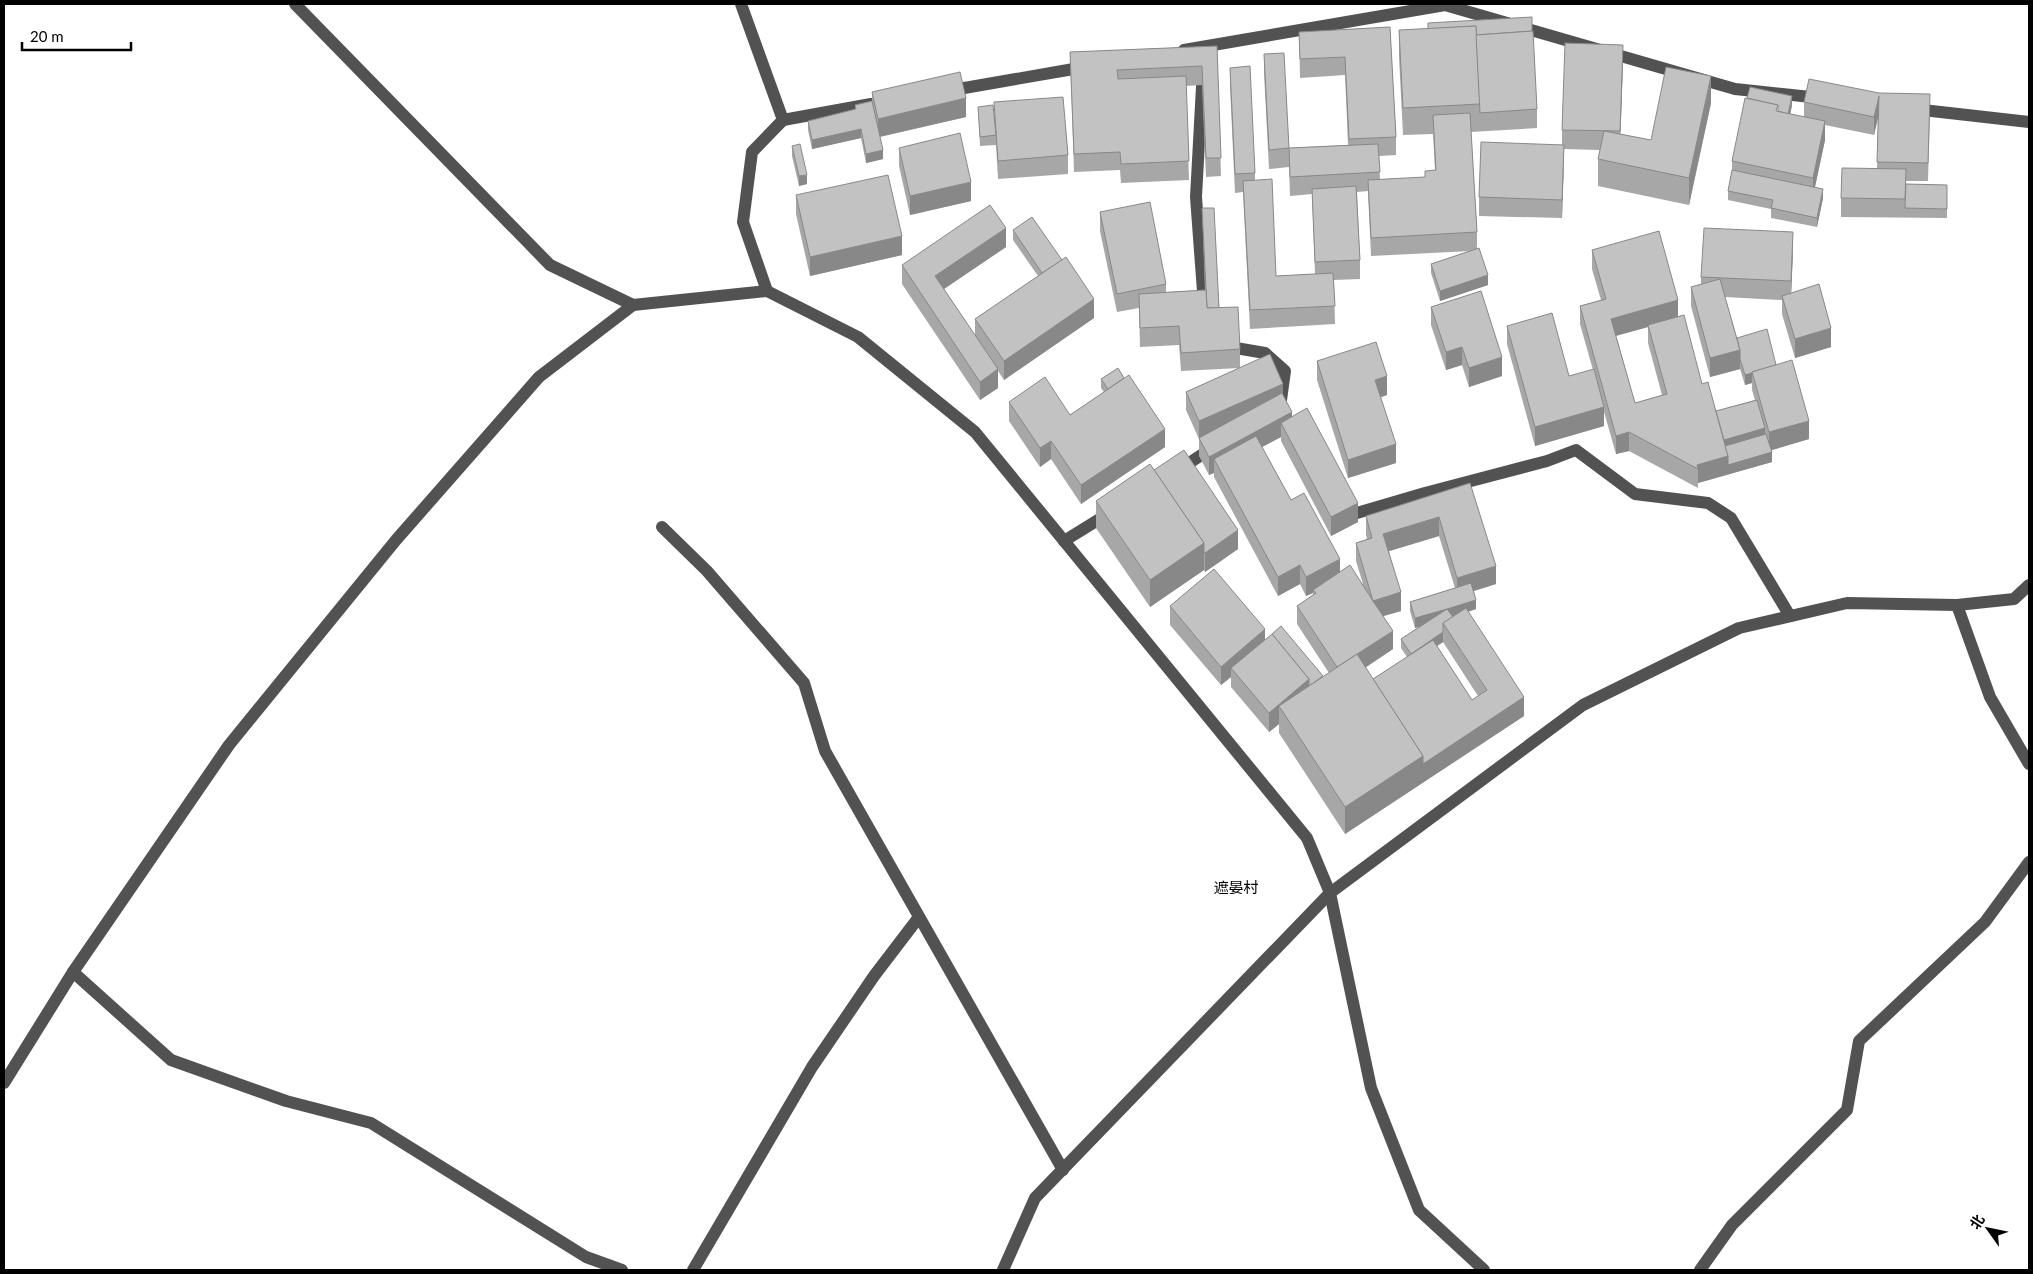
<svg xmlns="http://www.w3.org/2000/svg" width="2033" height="1274" viewBox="0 0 2033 1274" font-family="Lato,'Noto Sans SC',sans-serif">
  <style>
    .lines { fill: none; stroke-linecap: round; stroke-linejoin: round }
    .minor { stroke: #525252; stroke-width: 12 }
    .wall { fill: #a7a7a7; fill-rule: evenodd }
    .shaded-wall { fill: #888 }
    .building { fill: #c2c2c2; stroke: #888 }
    .labels { text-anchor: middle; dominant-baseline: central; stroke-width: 5; stroke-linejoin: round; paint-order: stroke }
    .quarter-label { font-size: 15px; fill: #000; stroke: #fff }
  </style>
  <rect width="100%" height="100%" fill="#fff"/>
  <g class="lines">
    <g class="minor">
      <polyline points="295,4 550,265 633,305 767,291 858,337 975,432 1307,838 1330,893 1371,1088 1419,1210 1484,1270"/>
      <polyline points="741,4 783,120"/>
      <polyline points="1184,50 1445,5 1735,89 1820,98"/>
      <polyline points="1203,68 1196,197 1204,305"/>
      <polyline points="947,91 1085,67"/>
      <polyline points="1914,109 2029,122"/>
      <polyline points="767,291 743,222 752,152 783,120 871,104"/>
      <polyline points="1224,346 1265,353 1285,371 1281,400"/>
      <polyline points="1177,471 1212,448"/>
      <polyline points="1343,510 1350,515 1425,493 1547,461 1576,450 1635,494 1708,503 1731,518 1790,616"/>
      <polyline points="662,527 707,571 804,683 825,751 1063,1170"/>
      <polyline points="1064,541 1111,512"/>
      <polyline points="1957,605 1990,697 2029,764"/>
      <polyline points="73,972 171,1060 286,1101 371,1123 586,1257 622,1270"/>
      <polyline points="4,1083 73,972 229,745 396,540 539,377 633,305"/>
      <polyline points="693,1270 812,1067 874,976 919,917"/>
      <polyline points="1003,1270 1035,1198 1330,893 1583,705 1739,628 1847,603 1957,605 2014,599 2029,585"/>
      <polyline points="1700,1270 1732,1225 1847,1110 1859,1041 1985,922 2029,862"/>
    </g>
  </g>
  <g class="wall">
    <polygon points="1390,27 1396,137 1396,155 1379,156 1380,180 1425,177 1435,170 1433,134 1403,135 1399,57 1399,30 1537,109 1537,128 1471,132 1477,232 1477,249 1488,285 1440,301 1431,273 1431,264 1471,251 1371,256 1368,191 1357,192 1360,260 1360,279 1334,280 1335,324 1250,329 1243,192 1235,193 1230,86 1230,68 1255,173 1255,180 1276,276 1315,274 1312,194 1290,196 1289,167 1269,169 1264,73 1264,54 1289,148 1348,145 1345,75 1300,78 1299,32"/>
    <polygon points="1217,46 1221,176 1206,177 1202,85 1186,86 1189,180 1121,183 1120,170 1074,172 1070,52"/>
    <polygon points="1623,63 1620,134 1651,140 1711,103 1689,205 1598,186 1598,159 1600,150 1564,149 1562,218 1479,216 1479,197 1562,145 1562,130"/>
    <polygon points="872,92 966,117 880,137 883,159 866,163 861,138 812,149 808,130 808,121 855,109 855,105 872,101"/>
    <polygon points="1804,102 1930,112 1928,181 1906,181 1906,184 1947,185 1947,218 1841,217 1841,198 1877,169 1878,116 1874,135 1825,125 1825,140 1815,187 1823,198 1817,227 1771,218 1771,209 1728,200 1728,191 1732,170 1732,161 1792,105 1790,114 1804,117"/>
    <polygon points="978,107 1068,155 1068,174 998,179 996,145 980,146"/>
    <polygon points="792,146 807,184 799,186 792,156"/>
    <polygon points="899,148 971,201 910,215 899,166"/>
    <polygon points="796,195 902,255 810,276 796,214"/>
    <path d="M 1202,208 L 1219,308 L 1240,349 L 1240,368 L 1283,395 L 1292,417 L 1358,522 L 1331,536 L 1281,441 L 1281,437 L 1262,447 L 1291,500 L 1340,572 L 1363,584 L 1356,561 L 1356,543 L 1367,539 L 1366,535 L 1366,516 L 1470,483 L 1496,584 L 1474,591 L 1476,609 L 1468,612 L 1524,716 L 1345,834 L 1279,733 L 1279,724 L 1269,732 L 1231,687 L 1231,677 L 1221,685 L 1170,625 L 1170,606 L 1265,640 L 1323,677 L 1329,673 L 1297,624 L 1297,606 L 1313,595 L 1313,593 L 1306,596 L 1300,584 L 1278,596 L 1214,477 L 1214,473 L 1209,475 L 1199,456 L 1199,439 L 1186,410 L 1186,392 L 1240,368 L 1181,371 L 1179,345 L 1140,347 L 1139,308 L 1117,312 L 1100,231 L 1100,212 L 1166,284 L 1166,292 L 1205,290 ZM 1439,536 L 1455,588 L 1410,602 L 1410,611 L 1415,628 L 1420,626 L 1401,639 L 1401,648 L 1407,657 L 1373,679 L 1365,668 L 1393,649 L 1383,616 L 1401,611 L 1389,551 ZM 1443,642 L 1478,696 L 1472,700 L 1437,646 Z"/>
    <polygon points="1013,230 1094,318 1004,380 998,371 998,388 980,400 902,284 902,265 1006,247 944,289 975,336 975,319 1038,276 1013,240"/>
    <path d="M 1592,250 L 1678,316 L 1702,384 L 1716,411 L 1755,400 L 1752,390 L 1752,383 L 1745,385 L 1740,369 L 1710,377 L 1691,306 L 1691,287 L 1701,284 L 1701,277 L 1793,250 L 1791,293 L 1831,347 L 1795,358 L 1782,314 L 1782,300 L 1725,297 L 1737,338 L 1776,365 L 1809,439 L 1771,450 L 1772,462 L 1698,483 L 1698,488 L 1629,451 L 1616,454 L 1604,412 L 1604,426 L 1535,446 L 1507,344 L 1507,326 L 1569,376 L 1593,370 L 1580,324 L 1580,306 L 1601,300 L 1592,269 ZM 1648,327 L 1648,343 L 1662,395 L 1635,403 L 1616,336 Z"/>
    <polygon points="1431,307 1502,376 1469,387 1462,365 1446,370 1431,325"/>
    <polygon points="1317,361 1387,395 1381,397 1396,463 1348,478 1317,380"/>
    <polygon points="1101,379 1165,447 1081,504 1051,459 1040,467 1009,421 1009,402 1070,415 1104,392 1101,388"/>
    <polygon points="1154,470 1238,549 1205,572 1204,570 1150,607 1096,528 1096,501"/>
  </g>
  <g class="shaded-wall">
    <polygon points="1623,45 1623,63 1620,150 1620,131"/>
    <polygon points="1711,76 1711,103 1689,205 1689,178"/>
    <polygon points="1792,96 1792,105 1788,126 1788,116"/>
    <polygon points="1879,96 1879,114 1874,135 1874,117"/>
    <polygon points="966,98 966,117 878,137 878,119"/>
    <polygon points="1825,121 1825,140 1813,196 1813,178"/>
    <polygon points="861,129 861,138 812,149 812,140"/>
    <polygon points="1564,145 1564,163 1562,218 1562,200"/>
    <polygon points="883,150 883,159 866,163 866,154"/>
    <polygon points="807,175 807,184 799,186 799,176"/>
    <polygon points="971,182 971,201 910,215 910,196"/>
    <polygon points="1823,189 1823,198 1817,227 1817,218"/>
    <polygon points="1006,228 1006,247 935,295 935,276"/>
    <polygon points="1793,232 1793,250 1791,300 1791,281"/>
    <polygon points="902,236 902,255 810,276 810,257"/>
    <polygon points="1488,275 1488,285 1440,301 1440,291"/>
    <polygon points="1094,299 1094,318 1004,380 1004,361"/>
    <polygon points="1678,300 1678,319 1648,325 1648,327 1611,337 1611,319"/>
    <polygon points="1831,328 1831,347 1795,358 1795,339"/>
    <polygon points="1462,347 1462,365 1446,370 1446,352"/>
    <polygon points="1740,350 1740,369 1710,377 1710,358"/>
    <polygon points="1502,357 1502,376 1469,387 1469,368"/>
    <polygon points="998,369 998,388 980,400 980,382"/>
    <polygon points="1752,373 1752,383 1745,385 1745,375"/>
    <polygon points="1387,376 1387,395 1375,399 1375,380"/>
    <polygon points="1283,384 1283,403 1199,438 1199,421"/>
    <polygon points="1604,407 1604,426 1535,446 1535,427"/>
    <polygon points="1292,412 1292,430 1281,423 1281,437 1220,469 1214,459 1214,473 1209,475 1209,457"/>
    <polygon points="1809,421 1809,439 1769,451 1769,432"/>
    <polygon points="1765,428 1765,438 1724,449 1721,440"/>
    <polygon points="1165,429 1165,447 1081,504 1081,485"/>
    <polygon points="1629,432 1629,451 1616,454 1616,436"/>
    <polygon points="1051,441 1051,459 1040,467 1040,448"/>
    <polygon points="1396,444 1396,463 1348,478 1348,460"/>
    <polygon points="1772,452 1772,462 1698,483 1698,469 1697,465 1728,456"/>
    <polygon points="1358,503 1358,522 1331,536 1331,517"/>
    <polygon points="1439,517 1439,536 1383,553 1383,534"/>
    <polygon points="1238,530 1238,549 1205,572 1205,553"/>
    <polygon points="1204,543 1204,570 1150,607 1150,580"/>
    <polygon points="1340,559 1340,578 1313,590 1313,593 1306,596 1306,577"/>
    <polygon points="1300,565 1300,584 1278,596 1278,577"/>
    <polygon points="1496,566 1496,584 1457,596 1457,578"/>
    <polygon points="1401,592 1401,611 1373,619 1373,601"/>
    <polygon points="1476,600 1476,609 1447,618 1447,609"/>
    <polygon points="1447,609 1447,618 1415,628 1415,618"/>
    <polygon points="1265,629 1265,648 1231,668 1231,677 1221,685 1221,667"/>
    <polygon points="1393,631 1393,649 1337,686 1337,667"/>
    <polygon points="1443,632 1443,642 1411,663 1411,654"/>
    <polygon points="1309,679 1309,688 1279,706 1279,724 1269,732 1269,713"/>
    <polygon points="1524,697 1524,716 1345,834 1345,807 1423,756"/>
  </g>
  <g class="building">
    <polygon points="1532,17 1532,31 1476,35 1476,26 1428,29 1428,23"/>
    <polygon points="1476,26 1480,104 1403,108 1399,30"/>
    <polygon points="1390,27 1396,137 1349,139 1345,57 1300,59 1299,32"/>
    <polygon points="1533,31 1537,109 1480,113 1476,35"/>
    <polygon points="1565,43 1623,45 1620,131 1562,130"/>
    <polygon points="1217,46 1221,158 1206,158 1202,66 1117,70 1118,79 1186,76 1189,161 1121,164 1120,152 1074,154 1070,52"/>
    <polygon points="1284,53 1289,148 1269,150 1264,54"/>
    <polygon points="1250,66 1255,173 1235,174 1230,68"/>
    <polygon points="1666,67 1711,76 1689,178 1598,159 1604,131 1651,140"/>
    <polygon points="960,72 966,98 878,119 872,92"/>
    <polygon points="1809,79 1879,93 1930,94 1928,163 1877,162 1879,96 1874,117 1804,102"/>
    <polygon points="1750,87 1792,96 1788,114 1778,111 1778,105 1747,98"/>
    <polygon points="1063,97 1068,155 998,161 994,102"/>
    <polygon points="1745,98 1778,105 1776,111 1825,121 1813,178 1732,161"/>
    <polygon points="872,101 883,150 866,154 861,129 812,140 808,121 856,109 855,105"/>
    <polygon points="993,105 996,135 980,137 978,107"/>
    <polygon points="1470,113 1477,232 1371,238 1368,180 1425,177 1425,171 1436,170 1433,115"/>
    <polygon points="960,133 971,182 910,196 899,148"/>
    <polygon points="1481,142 1564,145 1562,200 1479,197"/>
    <polygon points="800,144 807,175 799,176 792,146"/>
    <polygon points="1378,144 1380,172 1290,177 1289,148"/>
    <polygon points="1842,168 1906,169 1905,199 1841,198"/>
    <polygon points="1732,170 1823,189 1817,218 1771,208 1773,200 1728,191"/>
    <polygon points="888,175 902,236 810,257 796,195"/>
    <polygon points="1272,179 1276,276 1333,273 1335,306 1250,310 1243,181"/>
    <polygon points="1906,184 1947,185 1947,209 1905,208"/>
    <polygon points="1356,186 1360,260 1315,262 1312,189"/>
    <polygon points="1150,202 1166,284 1117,294 1100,212"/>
    <polygon points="990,205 1006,228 935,276 998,369 980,382 902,265"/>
    <polygon points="1202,208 1214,208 1219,308 1207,308"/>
    <polygon points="1032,217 1062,260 1042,273 1013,230"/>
    <polygon points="1704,228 1793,232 1791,281 1701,277"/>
    <polygon points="1659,231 1678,300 1611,319 1635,403 1667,394 1648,325 1684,315 1702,384 1708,382 1728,456 1697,465 1698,469 1629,432 1616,436 1580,306 1606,299 1592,250"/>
    <polygon points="1479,248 1488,275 1440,291 1431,264"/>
    <polygon points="1066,257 1094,299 1004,361 975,319"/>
    <polygon points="1720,279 1740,350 1710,358 1691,287"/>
    <polygon points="1819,284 1831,328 1795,339 1782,296"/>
    <polygon points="1206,290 1207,308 1238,307 1240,349 1181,353 1179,326 1140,328 1139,294"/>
    <polygon points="1481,291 1502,357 1469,368 1462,347 1446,352 1431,307"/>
    <polygon points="1552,313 1569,376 1594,369 1604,407 1535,427 1507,326"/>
    <polygon points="1767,329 1776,365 1752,372 1752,373 1745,375 1740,359 1740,350 1737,338"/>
    <polygon points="1376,342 1387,376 1375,380 1396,444 1348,460 1317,361"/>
    <polygon points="1270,354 1283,384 1199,421 1186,392"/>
    <polygon points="1792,360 1809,421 1769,432 1752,372"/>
    <polygon points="1118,368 1124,378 1108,389 1101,379"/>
    <polygon points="1129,375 1165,429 1081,485 1051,441 1040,448 1009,402 1045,377 1070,415"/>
    <polygon points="1282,393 1292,412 1209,457 1199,438"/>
    <polygon points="1757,400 1765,428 1724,440 1716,411"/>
    <polygon points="1307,408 1358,503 1331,517 1281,423"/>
    <polygon points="1766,434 1772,452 1728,465 1728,456 1725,446"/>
    <polygon points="1256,436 1291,500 1304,493 1340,559 1306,577 1300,565 1278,577 1214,459"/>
    <polygon points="1184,450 1238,530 1205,553 1204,552 1204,543 1154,470"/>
    <polygon points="1150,464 1204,543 1150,580 1096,501"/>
    <polygon points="1470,483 1496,566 1457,578 1439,517 1383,534 1401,592 1373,601 1393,631 1337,667 1297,606 1316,593 1313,590 1350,565 1373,601 1356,543 1372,538 1366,516"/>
    <polygon points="1214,569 1265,629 1221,667 1170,606"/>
    <polygon points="1471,583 1476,600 1447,609 1453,617 1443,623 1443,632 1411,654 1401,639 1447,609 1415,618 1410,602"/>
    <polygon points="1466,608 1524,697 1423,764 1423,756 1373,679 1433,640 1472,700 1487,690 1443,623"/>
    <polygon points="1281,626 1323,676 1309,686 1309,679 1272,634"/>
    <polygon points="1272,634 1309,679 1269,713 1231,668"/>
    <polygon points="1357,654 1423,756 1345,807 1279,706"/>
  </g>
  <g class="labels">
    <g class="quarter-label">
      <text x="1236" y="887">遮晏村</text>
    </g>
  </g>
  <rect width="2033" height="1274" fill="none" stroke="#000000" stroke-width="10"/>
  <g transform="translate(1988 1229) rotate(303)" stroke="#ffffff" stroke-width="4" paint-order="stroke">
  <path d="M0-4L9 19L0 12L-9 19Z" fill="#000000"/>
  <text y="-8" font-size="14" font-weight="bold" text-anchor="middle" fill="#000000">北</text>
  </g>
  <path d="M22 42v8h109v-8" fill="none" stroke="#000000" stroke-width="2.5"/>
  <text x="30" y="42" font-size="15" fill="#000000" stroke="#ffffff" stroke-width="4" paint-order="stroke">20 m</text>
</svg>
